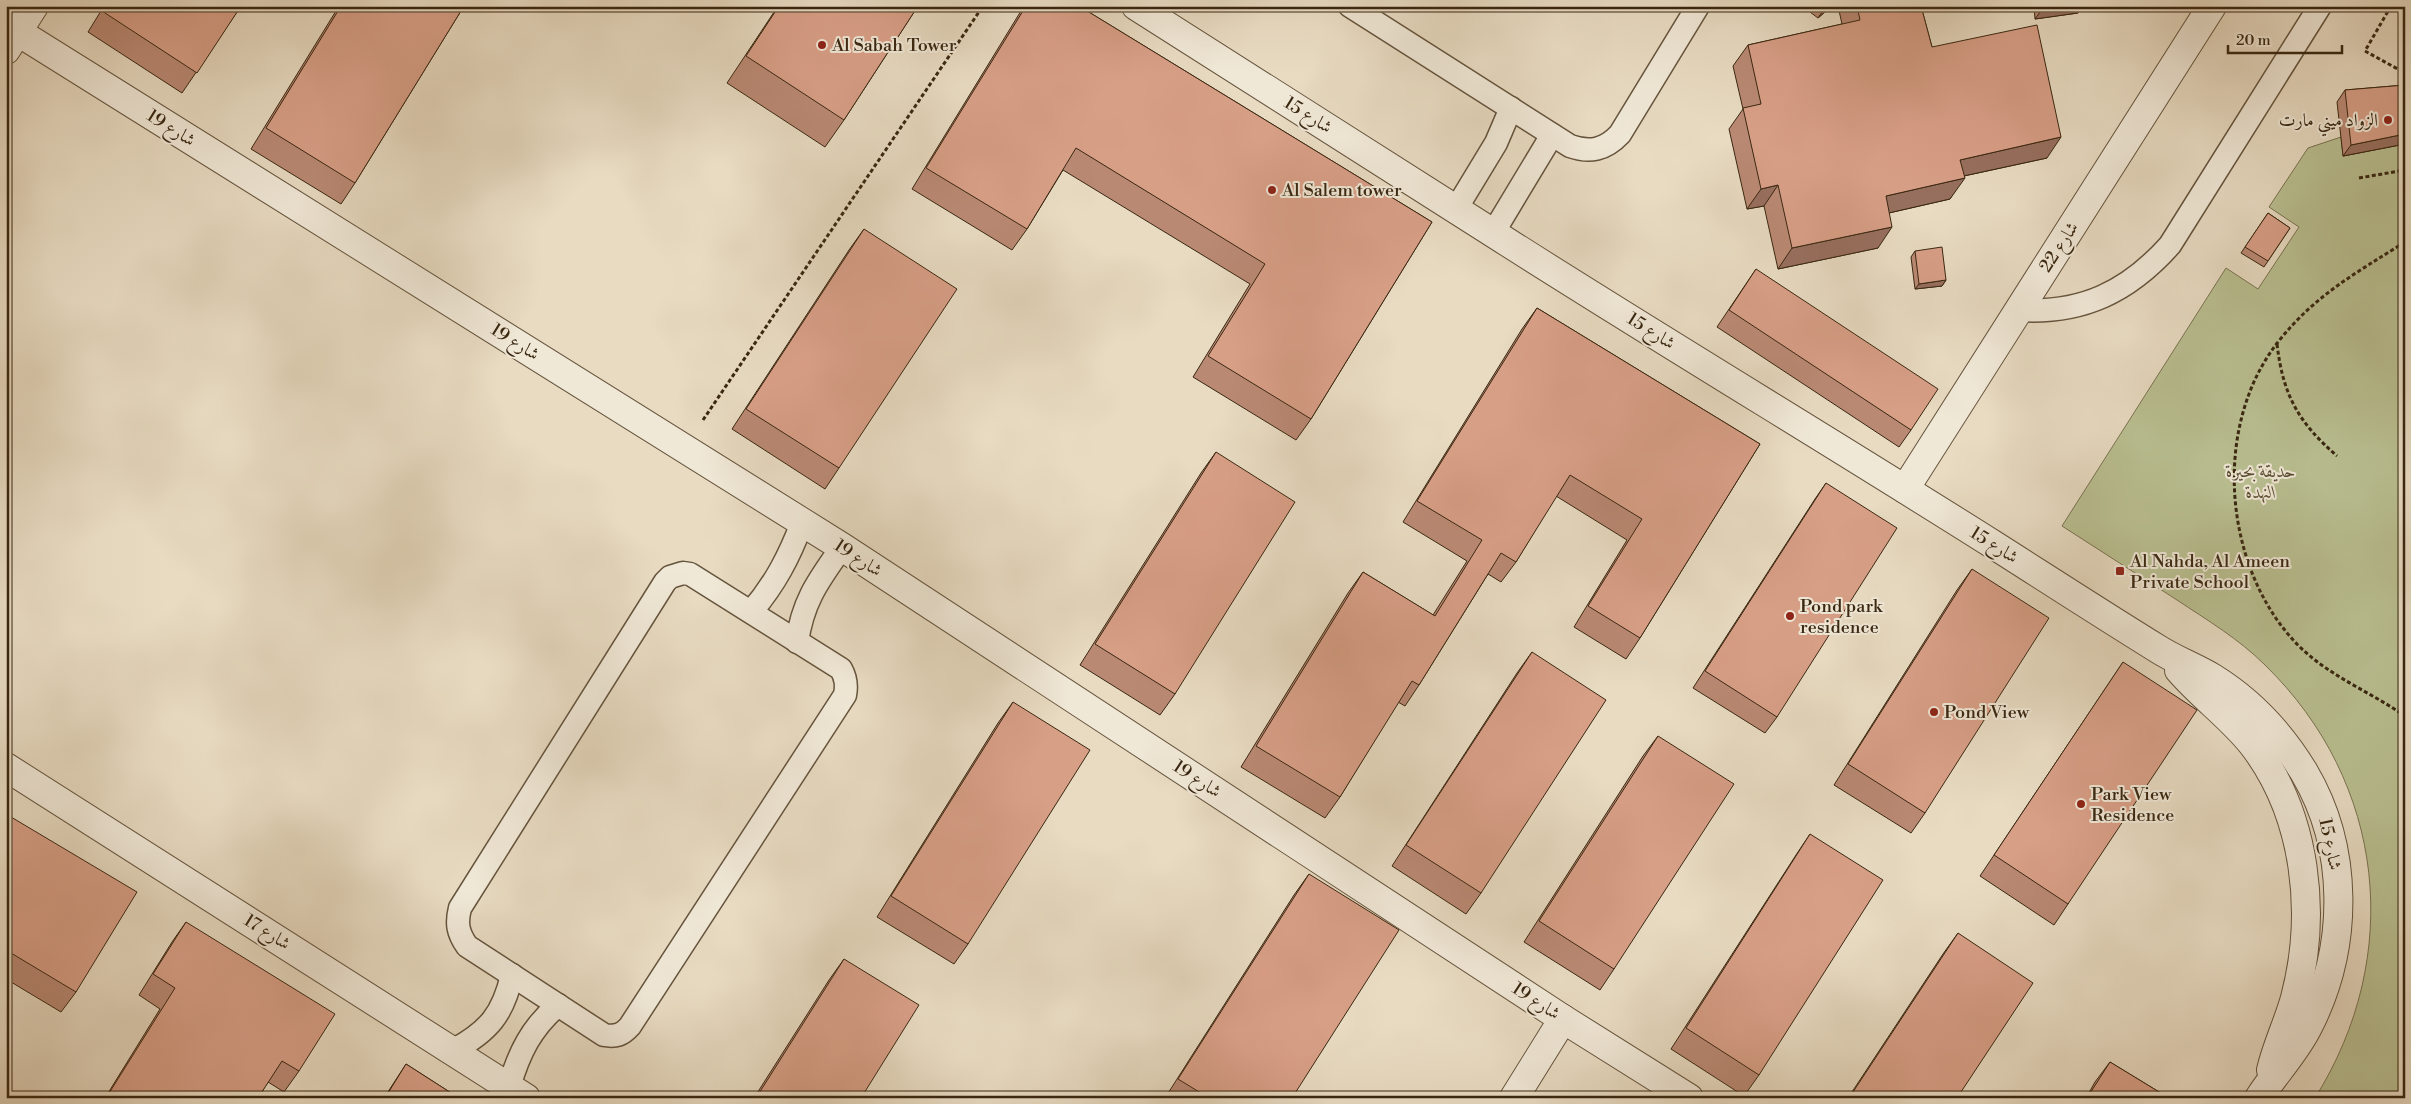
<svg xmlns="http://www.w3.org/2000/svg" width="2411" height="1104" viewBox="0 0 2411 1104" font-family="'Libre Bodoni',Amiri,serif">
  <style>
    .green { fill: #b9bf91; stroke: #797351 }
    .lines { fill: none; stroke-linecap: round; stroke-linejoin: round }
    .service-casing { stroke: #65543d; stroke-width: 25 }
    .minor-casing { stroke: #65543d; stroke-width: 30 }
    .path { stroke: #392711; stroke-width: 3; stroke-dasharray: 4 2.5; stroke-linecap: butt }
    .service { stroke: #f0e8d7; stroke-width: 22 }
    .minor { stroke: #f0e8d7; stroke-width: 28 }
    .wall { fill: #ba8974; stroke: #392711 }
    .shaded-wall { fill: #976f5e; stroke: #392711 }
    .building { fill: #d89f87; stroke: #392711 }
    .poi-dot { fill: #8f2418; stroke: #f0e8d7; stroke-width: 2 }
    .labels { text-anchor: middle; dominant-baseline: central; stroke-width: 4; stroke-linejoin: round; paint-order: stroke }
    .poi-label { font-size: 18px; fill: #392711; stroke: #f0e8d7; text-anchor: start }
    .street-label { font-size: 18px; fill: #392711; stroke: #f0e8d7 }
    .park-label { font-size: 18px; font-style: italic; fill: #594d31; stroke: #f0e8d7 }
  </style>
  <rect width="100%" height="100%" fill="#e8dbc2"/>
  <filter id="stains"><feTurbulence type="fractalNoise" baseFrequency=".004" numOctaves="4"/><feColorMatrix values="0 0 0 0 .2 0 0 0 0 .09 0 0 0 0 .02 0 0 0 .5 -.17"/></filter>
  <radialGradient id="worn" r=".72"><stop offset=".6" stop-color="#630" stop-opacity="0"/><stop offset="1" stop-color="#630" stop-opacity=".3"/></radialGradient>
  <path class="green" d="M 2341,137 L 2343,156 L 2405,144 L 2405,1098 L 2315,1098 C 2404,956 2386,783 2265,665 C 2239,639 2207,620 2177,600 C 2139,575 2100,551 2062,526 L 2226,268 L 2258,289 L 2299,227 L 2269,207 L 2308,148 Z"/>
  <g class="lines">
    <defs>
      <g id="service">
        <path d="M 1350,6 L 1570,146 C 1590,153 1605,150 1620,134 L 1698,6"/>
        <polyline points="1456,209 1496,143 1511,108"/>
        <polyline points="1493,233 1552,135"/>
        <path d="M 2019,310 C 2082,314 2128,292 2170,245 L 2320,6"/>
        <path d="M 683,573 L 690,574 L 841,669 C 846,678 847,685 845,695 L 630,1026 C 622,1035 616,1037 604,1035 L 467,946 C 458,933 456,924 460,908 L 665,582 L 670,577 Z"/>
        <path d="M 751,612 C 775,584 789,557 802,523"/>
        <path d="M 797,642 C 803,600 819,580 842,547"/>
        <path d="M 454,1050 C 489,1031 503,1014 512,975"/>
        <path d="M 509,1087 C 519,1053 531,1028 558,1005"/>
      </g>
      <g id="minor">
        <path d="M 1136,6 C 1255,82 1374,158 1493,233 C 1659,339 1828,440 1994,545 C 2049,580 2103,615 2158,649 C 2175,660 2195,667 2213,678 C 2250,701 2281,734 2304,772 C 2349,848 2349,946 2309,1025 C 2296,1052 2275,1073 2259,1098"/>
        <polyline points="18,32 842,547 1563,1019 1689,1098"/>
        <polyline points="6,50 34,6"/>
        <polyline points="1905,489 2212,6"/>
        <path d="M 2179,670 C 2202,697 2231,717 2253,745 C 2307,816 2317,914 2295,998 C 2288,1023 2277,1045 2271,1070"/>
        <polyline points="6,767 526,1098"/>
        <polyline points="1514,1098 1563,1019"/>
      </g>
    </defs>
    <use href="#service" class="service-casing"/>
    <use href="#minor" class="minor-casing"/>
    <g class="path">
      <polyline points="2391,6 2365,51 2405,73"/>
      <polyline points="2359,178 2405,170"/>
      <path d="M 2405,242 C 2356,273 2315,295 2278,342 C 2212,426 2223,565 2295,642 C 2326,675 2369,691 2405,716"/>
      <path d="M 2277,344 C 2283,395 2298,422 2337,456"/>
      <polyline points="703,420 983,6"/>
    </g>
    <use href="#service" class="service"/>
    <use href="#minor" class="minor"/>
  </g>
  <g class="wall">
    <polygon points="104,6 241,6 182,93 88,32"/>
    <polygon points="339,6 464,6 355,183 341,204 251,149"/>
    <polygon points="778,6 918,6 844,120 825,147 727,83"/>
    <polygon points="1024,6 1079,6 1432,222 1311,419 1296,440 1193,377 1250,284 1063,170 1027,229 1012,250 912,189"/>
    <polygon points="1802,6 1832,6 1818,18"/>
    <polygon points="1838,6 1921,6 1932,47 2047,158 1964,176 1950,199 1889,213 1878,248 1778,269 1764,206 1747,209 1729,129 1743,109 1733,66 1748,45 1842,24"/>
    <polygon points="2034,6 2083,6 2078,13 2035,19"/>
    <polygon points="2405,85 2405,144 2343,156 2337,102 2345,90"/>
    <polygon points="2268,213 2290,228 2264,267 2241,253"/>
    <polygon points="864,229 839,468 825,489 732,429 849,250"/>
    <polygon points="1915,251 1946,280 1942,286 1915,289 1911,257"/>
    <polygon points="1756,269 1911,430 1899,447 1717,327"/>
    <polygon points="1537,308 1760,444 1640,638 1626,659 1574,627 1627,540 1556,496 1516,562 1501,582 1488,574 1419,685 1405,706 1398,702 1340,797 1325,818 1241,767 1348,593 1363,572 1433,615 1467,561 1403,522 1522,329"/>
    <polygon points="1216,452 1175,694 1160,715 1080,665 1201,473"/>
    <polygon points="1826,483 1777,717 1765,733 1693,688 1815,499"/>
    <polygon points="1972,569 1925,813 1911,833 1834,785 1957,590"/>
    <polygon points="1532,652 1481,893 1466,914 1392,866 1517,673"/>
    <polygon points="2123,662 2068,904 2054,925 1980,876"/>
    <polygon points="1013,702 968,944 954,964 877,917 998,723"/>
    <polygon points="1658,736 1614,969 1600,990 1524,942 1643,756"/>
    <polygon points="6,814 76,992 61,1012 6,979"/>
    <polygon points="1810,834 1759,1075 1744,1096 1671,1049 1796,855"/>
    <polygon points="1309,874 1292,1098 1165,1098 1294,895"/>
    <polygon points="186,922 299,1071 284,1092 268,1082 258,1098 105,1098 160,1009 139,995 172,942"/>
    <polygon points="1958,933 1957,1098 1848,1098 1943,954"/>
    <polygon points="844,959 861,1098 754,1098 829,980"/>
    <polygon points="2110,1062 2169,1098 2086,1098 2095,1082"/>
    <polygon points="406,1064 459,1098 384,1098"/>
  </g>
  <g class="shaded-wall">
    <polygon points="1826,6 1832,6 1818,18"/>
    <polygon points="2053,6 2083,6 2078,13 2035,19 2043,8"/>
    <polygon points="2405,134 2405,144 2343,156 2351,145"/>
    <polygon points="2061,137 2047,158 1945,180 1960,160"/>
    <polygon points="1965,178 1950,199 1871,217 1886,196"/>
    <polygon points="1778,185 1764,206 1747,209 1761,189"/>
    <polygon points="1892,227 1878,248 1778,269 1792,248"/>
    <polygon points="1946,280 1942,286 1915,289 1919,284"/>
  </g>
  <g class="building">
    <polygon points="105,6 241,6 197,73 102,11"/>
    <polygon points="341,6 464,6 355,183 266,128"/>
    <polygon points="779,6 918,6 844,120 746,56"/>
    <polygon points="1026,6 1079,6 1432,222 1311,419 1208,356 1265,264 1076,148 1027,229 926,168"/>
    <polygon points="1857,6 1921,6 1932,47 2037,25 2061,137 1960,160 1965,178 1886,196 1892,227 1792,248 1778,185 1761,189 1743,108 1761,104 1748,45 1860,20"/>
    <polygon points="2405,85 2405,134 2351,145 2345,90"/>
    <polygon points="2268,213 2290,228 2268,261 2245,247"/>
    <polygon points="864,229 957,289 839,468 746,409"/>
    <polygon points="1942,247 1946,280 1919,284 1915,251"/>
    <polygon points="1756,269 1938,389 1911,430 1729,310"/>
    <polygon points="1537,308 1760,444 1640,638 1588,606 1642,519 1570,475 1516,562 1501,553 1419,685 1412,681 1340,797 1256,746 1363,572 1435,616 1482,540 1417,501"/>
    <polygon points="1216,452 1295,502 1175,694 1095,644"/>
    <polygon points="1826,483 1897,528 1777,717 1705,671"/>
    <polygon points="1972,569 2049,618 1925,813 1848,764"/>
    <polygon points="1532,652 1606,700 1481,893 1406,845"/>
    <polygon points="2123,662 2197,710 2068,904 1994,855"/>
    <polygon points="1013,702 1090,750 968,944 891,896"/>
    <polygon points="1658,736 1734,784 1614,969 1539,921"/>
    <polygon points="6,814 137,892 76,992 6,950"/>
    <polygon points="1810,834 1883,880 1759,1075 1686,1028"/>
    <polygon points="1309,874 1399,930 1292,1098 1209,1098 1178,1079"/>
    <polygon points="186,922 335,1014 299,1071 282,1061 258,1098 106,1098 175,988 153,974"/>
    <polygon points="1958,933 2033,983 1957,1098 1849,1098"/>
    <polygon points="844,959 919,1005 861,1098 756,1098"/>
    <polygon points="2110,1062 2169,1098 2087,1098"/>
    <polygon points="406,1064 459,1098 385,1098"/>
  </g>
  <g class="poi-dot">
    <circle cx="822" cy="45" r="5"/>
    <circle cx="2388" cy="120" r="5"/>
    <circle cx="1272" cy="190" r="5"/>
    <rect x="2115" y="566" width="10" height="10" rx="2.5"/>
    <circle cx="1790" cy="616" r="5"/>
    <circle cx="1934" cy="712" r="5"/>
    <circle cx="2081" cy="804" r="5"/>
  </g>
  <g class="labels">
    <g class="poi-label">
      <text x="832" y="45">Al Sabah Tower</text>
      <text x="2378" y="120" text-anchor="end">الزواد ميني مارت</text>
      <text x="1282" y="190">Al Salem tower</text>
      <text x="2130" y="561">Al Nahda, Al Ameen<tspan x="2130" dy="21">Private School</tspan></text>
      <text x="1800" y="606">Pond park<tspan x="1800" dy="21">residence</tspan></text>
      <text x="1944" y="712">Pond View</text>
      <text x="2091" y="794">Park View<tspan x="2091" dy="21">Residence</tspan></text>
    </g>
    <g class="street-label">
      <text transform="translate(1308 115) rotate(32)">شارع 15</text>
      <text transform="translate(171 128) rotate(32)">شارع 19</text>
      <text transform="translate(2059 247) rotate(-57)">شارع 22</text>
      <text transform="translate(1651 331) rotate(32)">شارع 15</text>
      <text transform="translate(515 342) rotate(32)">شارع 19</text>
      <text transform="translate(1994 545) rotate(32)">شارع 15</text>
      <text transform="translate(858 558) rotate(33)">شارع 19</text>
      <text transform="translate(1197 779) rotate(33)">شارع 19</text>
      <text transform="translate(2330 844) rotate(78)">شارع 15</text>
      <text transform="translate(267 932) rotate(32)">شارع 17</text>
      <text transform="translate(1536 1001) rotate(33)">شارع 19</text>
    </g>
    <g class="park-label">
      <text x="2261" y="471">حديقة بحيرة<tspan x="2261" dy="21">النهدة</tspan></text>
    </g>
  </g>
  <rect width="2411" height="1104" fill="none" stroke="#e8dbc2" stroke-width="25"/>
  <rect x="8" y="8" width="2396" height="1089" fill="none" stroke="#392711" stroke-width="2.5"/>
  <rect x="12" y="12" width="2386" height="1079" fill="none" stroke="#392711"/>
  <path d="M2228 45v8h114v-8" fill="none" stroke="#392711" stroke-width="2.5"/>
  <text x="2236" y="45" font-size="15" fill="#392711" stroke="#f0e8d7" stroke-width="4" paint-order="stroke">20 m</text>
  <rect width="100%" height="100%" filter="url(#stains)"/>
  <rect width="100%" height="100%" fill="url(#worn)"/>
</svg>
